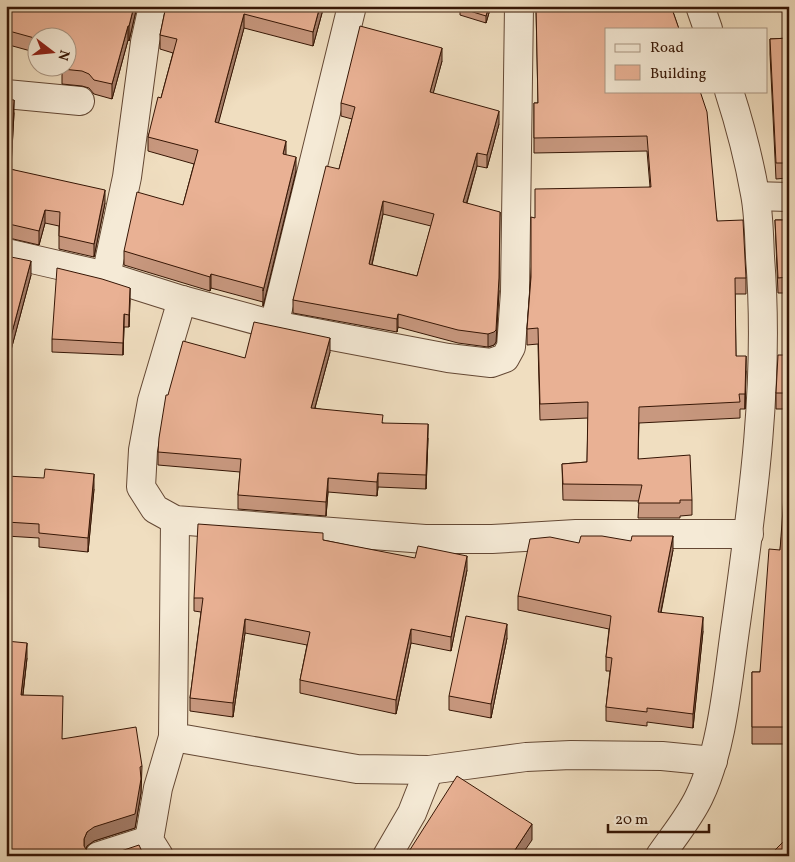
<svg xmlns="http://www.w3.org/2000/svg" width="795" height="862" viewBox="0 0 795 862" font-family="Vollkorn,serif">
  <style>
    .lines { fill: none; stroke-linecap: round; stroke-linejoin: round }
    .minor-casing { stroke: #644834; stroke-width: 30 }
    .minor { stroke: #f5ead6; stroke-width: 28 }
    .wall { fill: #c8987f; stroke: #361605; fill-rule: evenodd }
    .shaded-wall { fill: #a37c68; stroke: #361605 }
    .building { fill: #e9b194; stroke: #361605; fill-rule: evenodd }
  </style>
  <rect width="100%" height="100%" fill="#f0dec0"/>
  <filter id="stains"><feTurbulence type="fractalNoise" baseFrequency=".004" numOctaves="4"/><feColorMatrix values="0 0 0 0 .2 0 0 0 0 .09 0 0 0 0 .02 0 0 0 .5 -.17"/></filter>
  <radialGradient id="worn" r=".72"><stop offset=".6" stop-color="#630" stop-opacity="0"/><stop offset="1" stop-color="#630" stop-opacity=".3"/></radialGradient>
  <g class="lines">
    <defs>
      <g id="minor">
        <polyline points="700,6 708,29"/>
        <polyline points="6,94 80,101"/>
        <polyline points="756,196 789,197"/>
        <polyline points="6,253 106,276 182,300 274,325 352,6"/>
        <polyline points="106,276 127,177 145,42 153,6"/>
        <polyline points="182,300 152,401 143,450 141,487 155,509 175,520 425,539 492,539 576,534 749,534"/>
        <polyline points="274,325 448,358 491,363 505,358 511,347 515,292 519,6"/>
        <polyline points="175,520 173,737 357,769 429,770 526,757 571,755 662,756 713,761"/>
        <polyline points="99,856 149,840"/>
        <polyline points="159,856 149,840 158,788 173,737"/>
        <polyline points="387,856 412,813 429,770"/>
        <path d="M 660,856 C 673,837 689,818 699,797 C 723,748 728,677 736,623 C 753,501 770,381 760,257 C 759,237 759,215 755,194 C 749,160 740,125 729,91"/>
      </g>
    </defs>
    <use href="#minor" class="minor-casing"/>
    <use href="#minor" class="minor"/>
  </g>
  <g class="wall">
    <polygon points="6,6 137,6 129,41 128,40 112,99 94,94 89,88 82,86 62,84 62,69 68,68 68,38 38,38 38,53 9,45 9,48 6,47"/>
    <polygon points="166,6 322,6 322,13 313,46 244,28 218,123 286,155 296,171 263,306 263,302 211,288 210,291 124,265 124,251 183,205 194,164 148,151 148,137 161,98 173,53 160,49 160,35"/>
    <polygon points="491,6 486,23 460,15 460,8"/>
    <polygon points="535,6 671,6 700,91 717,221 746,278 746,294 735,294 736,356 746,371 745,409 740,409 740,418 639,423 638,459 692,500 692,515 680,516 680,518 638,518 639,501 563,500 562,464 587,462 588,418 540,420 538,344 527,345 527,329 535,218 650,187 647,151 534,153 534,103 538,103 536,8"/>
    <polygon points="789,38 789,182 787,181 787,178 776,179 770,54 770,39"/>
    <path d="M 442,61 L 433,93 L 499,124 L 487,168 L 477,166 L 467,203 L 499,291 L 496,342 L 494,345 L 488,347 L 458,343 L 398,327 L 397,332 L 293,313 L 293,300 L 339,169 L 352,119 L 341,116 L 341,103 ZM 383,214 L 431,226 L 417,276 L 372,265 Z"/>
    <polygon points="6,99 14,113 11,169 105,203 94,257 59,249 59,226 45,223 39,245 9,238 6,238"/>
    <polygon points="789,197 789,293 778,293 775,220 788,220"/>
    <polygon points="6,256 31,275 11,350 6,349"/>
    <polygon points="130,300 129,327 124,327 123,355 52,352 52,339"/>
    <polygon points="330,352 315,408 383,423 428,438 426,489 378,487 377,496 328,492 326,516 238,509 238,495 240,472 158,465 158,452 168,395 245,358"/>
    <polygon points="789,355 789,409 776,409 776,393"/>
    <polygon points="789,470 789,744 752,744 752,672 760,672 780,550"/>
    <polygon points="6,476 94,489 88,552 39,547 39,538 6,536"/>
    <polygon points="323,540 467,570 451,651 411,643 396,714 300,693 300,680 307,645 245,633 233,717 190,711 190,698 201,612 194,611 194,598"/>
    <polygon points="673,550 661,613 703,631 693,728 647,722 647,726 606,721 606,707 610,671 606,671 606,657 609,629 518,610 518,596"/>
    <polygon points="507,638 491,718 449,710 449,696"/>
    <polygon points="6,641 27,658 23,695 62,739 142,766 141,793 135,828 94,841 87,846 86,849 89,854 6,856"/>
  </g>
  <g class="shaded-wall">
    <polygon points="134,6 137,6 129,41 129,26"/>
    <polygon points="320,6 322,6 322,13 313,46 313,32"/>
    <polygon points="489,6 491,6 486,23 486,16"/>
    <polygon points="244,14 244,28 215,136 215,122"/>
    <polygon points="128,26 128,40 112,99 112,84"/>
    <polygon points="442,48 442,61 430,105 430,92"/>
    <polygon points="14,100 14,113 10,183 10,169"/>
    <polygon points="499,111 499,124 487,168 487,155"/>
    <polygon points="286,141 286,155 283,154"/>
    <polygon points="477,153 477,166 463,215 463,202"/>
    <polygon points="296,157 296,171 263,306 263,291"/>
    <polygon points="105,190 105,203 94,257 94,244"/>
    <polygon points="383,201 383,214 369,277 369,264"/>
    <polygon points="45,210 45,223 39,245 39,231"/>
    <polygon points="500,212 499,291 496,342 494,345 488,347 488,334"/>
    <polygon points="31,261 31,275 11,350 11,336"/>
    <polygon points="211,274 211,288 210,291 210,277"/>
    <polygon points="130,288 130,300 129,327 129,315"/>
    <polygon points="124,314 124,327 123,355 123,343"/>
    <polygon points="398,314 398,327 397,332 397,319"/>
    <polygon points="330,338 330,352 311,422 311,408"/>
    <polygon points="746,356 746,371 745,409 745,394"/>
    <polygon points="428,424 428,438 426,489 426,475"/>
    <polygon points="378,473 378,487 377,496 377,482"/>
    <polygon points="94,474 94,489 88,552 88,538"/>
    <polygon points="328,478 328,492 326,516 326,502"/>
    <polygon points="673,536 673,550 658,626 658,612"/>
    <polygon points="467,556 467,570 451,651 451,637"/>
    <polygon points="703,617 703,631 693,728 693,714"/>
    <polygon points="245,619 245,633 233,717 233,703"/>
    <polygon points="507,624 507,638 491,718 491,704"/>
    <polygon points="411,629 411,643 396,714 396,700"/>
    <polygon points="27,643 27,658 21,710 21,695"/>
    <polygon points="141,779 141,793 135,828 94,841 87,846 84,853 84,839 87,832"/>
    <polygon points="532,824 532,840 521,856 511,856"/>
  </g>
  <g class="building">
    <polygon points="6,6 134,6 129,26 128,26 112,84 94,80 89,74 82,71 62,69 62,68 68,68 68,38 38,38 38,39 9,31 9,33 6,33"/>
    <polygon points="166,6 320,6 313,32 244,14 215,122 286,141 283,154 296,157 263,291 263,288 211,274 210,277 124,251 137,192 183,205 198,150 148,137 158,97 161,98 177,39 160,35"/>
    <polygon points="461,6 489,6 486,16 460,8"/>
    <polygon points="536,6 671,6 679,29 606,29 606,91 700,91 707,112 717,221 743,220 746,278 735,278 736,356 746,356 745,394 739,394 740,402 639,407 638,459 690,455 692,500 680,500 680,503 638,503 642,485 563,484 562,464 587,462 588,402 540,404 538,328 527,329 531,277 531,217 535,218 535,189 651,187 647,136 534,138 534,103 538,103"/>
    <path d="M 360,26 L 442,48 L 430,92 L 499,111 L 487,155 L 477,153 L 463,202 L 500,212 L 499,278 L 496,330 L 494,332 L 488,334 L 458,330 L 398,314 L 397,319 L 293,300 L 326,166 L 339,169 L 355,107 L 341,103 ZM 383,201 L 434,214 L 417,276 L 369,264 Z"/>
    <polygon points="789,38 789,166 787,166 787,163 776,163 770,39"/>
    <polygon points="6,99 14,100 10,169 105,190 94,244 59,236 60,212 45,210 39,231 9,224 6,225"/>
    <polygon points="788,197 789,197 789,277 778,278 775,220 788,220"/>
    <polygon points="6,256 31,261 11,336 6,336"/>
    <polygon points="57,268 102,279 130,288 129,315 124,314 123,343 52,339"/>
    <polygon points="254,322 330,338 311,408 383,415 382,423 428,424 426,475 378,473 377,482 328,478 326,502 238,495 241,459 158,452 159,438 166,395 168,395 183,341 245,358"/>
    <polygon points="778,355 789,355 789,393 776,393"/>
    <polygon points="45,469 94,474 88,538 39,533 39,524 6,522 6,476 44,478"/>
    <polygon points="786,469 789,470 789,727 752,727 752,672 760,672 769,549 780,550"/>
    <polygon points="198,524 323,533 323,540 415,558 418,546 467,556 451,637 411,629 396,700 300,680 310,632 245,619 233,703 190,698 203,598 194,598"/>
    <polygon points="581,536 602,536 631,541 632,536 673,536 658,612 703,617 693,714 647,708 647,712 606,707 612,658 606,657 611,616 518,596 530,539 550,537 579,543"/>
    <polygon points="466,616 507,624 491,704 449,696"/>
    <polygon points="6,641 27,643 21,695 63,696 62,739 136,727 142,766 140,767 141,779 135,814 94,827 87,832 84,839 84,846 89,854 94,856 6,856"/>
    <polygon points="457,776 532,824 511,856 406,856"/>
    <polygon points="784,841 789,846 789,856 769,856"/>
    <polygon points="139,845 144,856 106,856"/>
  </g>
  <rect width="795" height="862" fill="none" stroke="#f0dec0" stroke-width="25"/>
  <rect x="8" y="8" width="780" height="847" fill="none" stroke="#361605" stroke-width="2.5"/>
  <rect x="12" y="12" width="770" height="837" fill="none" stroke="#361605"/>
  <rect x="605" y="28" width="162" height="65" fill="#f5ead6" stroke="#a99582"/>
  <rect x="615" y="44" width="25" height="8" fill="#f5ead6" stroke="#a99582"/>
  <text x="650" y="52" font-size="15" fill="#361605">Road</text>
  <rect x="615" y="65" width="25" height="15" fill="#e9b194" stroke="#a99582"/>
  <text x="650" y="78" font-size="15" fill="#361605">Building</text>
  <g transform="translate(52 52) rotate(106)"><circle r="24" fill="#f5ead6" stroke="#a99582"/>
  <path d="M0-4L9 19L0 12L-9 19Z" fill="#8f2418"/>
  <text y="-8" font-size="14" font-weight="bold" text-anchor="middle" fill="#361605">N</text>
  </g>
  <path d="M608 824v8h101v-8" fill="none" stroke="#361605" stroke-width="2.5"/>
  <text x="615" y="824" font-size="15" fill="#361605" stroke="#f5ead6" stroke-width="4" paint-order="stroke">20 m</text>
  <rect width="100%" height="100%" filter="url(#stains)"/>
  <rect width="100%" height="100%" fill="url(#worn)"/>
</svg>
